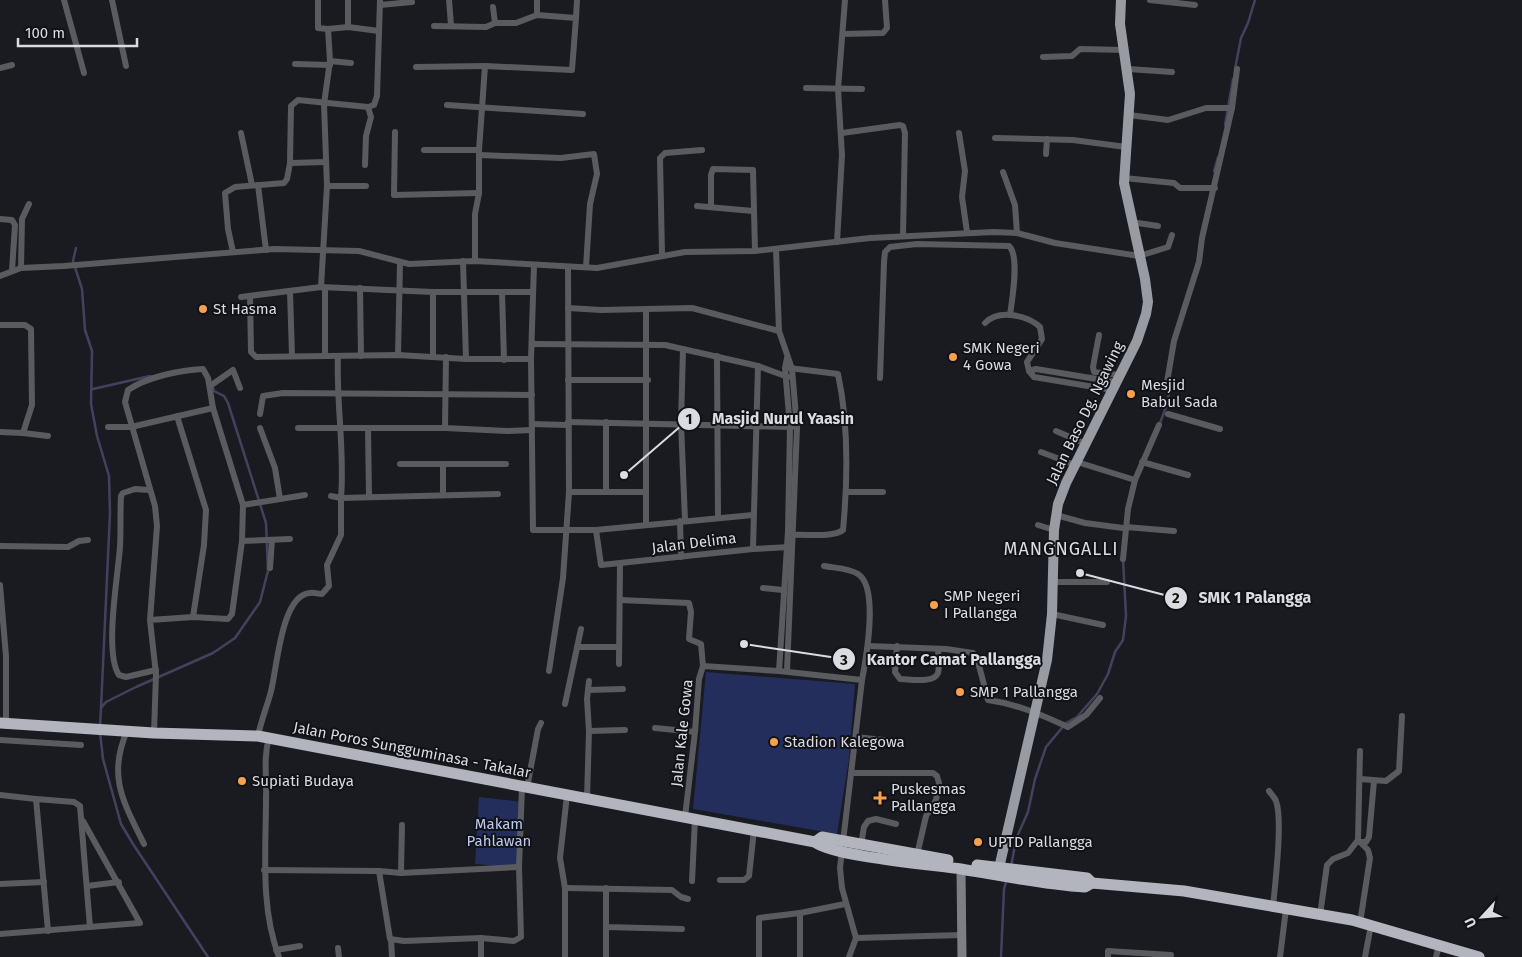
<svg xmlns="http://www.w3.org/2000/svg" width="1522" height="957" viewBox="0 0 1522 957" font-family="'Fira Sans',sans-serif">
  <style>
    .green { fill: #232e5c }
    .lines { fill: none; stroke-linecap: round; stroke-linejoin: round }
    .stream { stroke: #43425d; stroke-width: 2.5 }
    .street { stroke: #5a5b5e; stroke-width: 6 }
    .secondary { stroke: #7d7f85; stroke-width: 9 }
    .primary { stroke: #999ba2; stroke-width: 10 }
    .highway { stroke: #b2b5bd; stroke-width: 11 }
    .poi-dot { fill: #f9a04c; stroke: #101218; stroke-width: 2 }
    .labels { text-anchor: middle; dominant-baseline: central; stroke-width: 4; stroke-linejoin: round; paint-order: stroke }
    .poi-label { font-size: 15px; fill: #dbdce1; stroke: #101218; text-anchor: start }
    .street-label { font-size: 15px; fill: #dbdce1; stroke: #101218 }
    .park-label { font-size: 15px; fill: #bdc9ee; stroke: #101218 }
    .quarter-label { font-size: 18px; letter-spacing: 1px; fill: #dbdce1; stroke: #101218 }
    .leader { fill: none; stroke: #dbdce1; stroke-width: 2 }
    .callout-dot { fill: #dbdce1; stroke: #101218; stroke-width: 2 }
    .mark-label { font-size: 15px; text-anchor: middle; font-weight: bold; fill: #111 }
    .callout-label { font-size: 16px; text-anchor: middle; font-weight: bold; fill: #dbdce1; stroke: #101218; stroke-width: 4; stroke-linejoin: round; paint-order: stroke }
  </style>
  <rect width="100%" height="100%" fill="#191b21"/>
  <g class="green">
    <polygon points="706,672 855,684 849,759 837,834 693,809"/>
    <polygon points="479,797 522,802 518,867 475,864"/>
  </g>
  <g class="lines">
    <g class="stream">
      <polyline points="1235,69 1241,38 1248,23 1255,0"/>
      <polyline points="1225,125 1233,79"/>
      <polyline points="1214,171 1218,157"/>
      <polyline points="76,248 73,261 82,289 85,330 92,351 91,404 97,436 109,476 110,513 101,708"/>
      <polyline points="93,389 150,376"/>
      <polyline points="1160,423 1168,402 1170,378"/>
      <polyline points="100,727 101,708 106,702 136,687 213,653 235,638 260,602 268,571 266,523 228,403 224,396 214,391 213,387"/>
      <polyline points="100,732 103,759 121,824 133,844 208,957"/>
      <polyline points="1011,867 1016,839 1028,812 1035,779 1046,747 1066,723 1077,717 1097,694 1108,674 1115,652 1123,640 1126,616 1123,559"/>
      <polyline points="1001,957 1004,889 1006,882"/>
    </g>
    <g class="street">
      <polyline points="64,0 84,73"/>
      <polyline points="112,0 126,66"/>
      <polyline points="318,0 318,28 328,29"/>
      <polyline points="348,0 348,27"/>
      <polyline points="449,0 451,25"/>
      <polyline points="537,0 537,15"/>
      <polyline points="1150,0 1195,5"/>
      <polyline points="380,5 412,2"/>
      <polyline points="493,7 495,23"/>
      <polyline points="576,18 577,0"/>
      <polyline points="434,26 486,27 495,23 516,23 537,15 576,18 572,70 485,66 479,150 479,193 475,214 475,261"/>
      <polyline points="843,34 883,33 887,28 885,0"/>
      <polyline points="1043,57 1072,56 1080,49 1124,50"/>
      <polyline points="330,61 351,63"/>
      <polyline points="295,64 330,65"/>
      <polyline points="416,67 485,66"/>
      <polyline points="0,68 12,65"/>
      <polyline points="1128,69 1172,72"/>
      <polyline points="806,88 862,89"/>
      <polyline points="447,105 583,114"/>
      <polyline points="1232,108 1237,69"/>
      <polyline points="1129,115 1168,120 1206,108 1232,108 1202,238 1199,262 1174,341 1166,388"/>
      <polyline points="395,132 394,195 479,193"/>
      <polyline points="241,133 252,185"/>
      <polyline points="842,133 900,125 903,126 905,133 903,236"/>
      <polyline points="959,133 965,171 962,197 967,232"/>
      <polyline points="995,138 1073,140 1126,147"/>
      <polyline points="424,150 479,150"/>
      <polyline points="1046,154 1047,139"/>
      <polyline points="479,155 561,158 594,154 597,174 590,204 586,267"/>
      <polyline points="326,162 290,163 291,106 298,100 368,107 374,105 377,96 380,0"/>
      <polyline points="365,165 366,136 371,117 368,107"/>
      <polyline points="1003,172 1015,205 1017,233"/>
      <polyline points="1124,178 1174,183 1180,188 1215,188"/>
      <polyline points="258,185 266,250"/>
      <polyline points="327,186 366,186"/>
      <polyline points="697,206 753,211"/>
      <polyline points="711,207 711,175 713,169 753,170 755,251"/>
      <polyline points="0,219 12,220 15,225 12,271"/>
      <polyline points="1131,222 1158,226"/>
      <polyline points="837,242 842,155 838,89 845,0"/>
      <polyline points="776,249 779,331 792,369 797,428 787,671"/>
      <polyline points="233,252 228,229 225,193 235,187 284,183 287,179 290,163"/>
      <polyline points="662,255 660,158 665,153 702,150"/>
      <polyline points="463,261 466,359"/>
      <polyline points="21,268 22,219 29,204"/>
      <polyline points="0,276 21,268 64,266 274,249 359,251 409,264 475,261 597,268 685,252 755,251 870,238 994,232 1017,233 1055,243 1139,256 1168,247 1172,235"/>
      <polyline points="321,287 327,186 324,104 330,61 328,29 348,27 379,31"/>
      <polyline points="325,288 325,355"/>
      <polyline points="360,288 361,356"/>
      <polyline points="290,291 292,356"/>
      <polyline points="433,292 433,356"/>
      <polyline points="502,292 504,360"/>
      <polyline points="250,296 251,352 256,357 398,355 466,359 531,359 534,265"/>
      <polyline points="241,297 321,287 433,292 533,292"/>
      <polyline points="568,308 601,310 692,308 779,331"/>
      <polyline points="646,310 646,524"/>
      <path d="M 985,323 C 999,309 1027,315 1040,327 L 1042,339 L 1027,362 L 1029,371 L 1034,377 L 1112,390"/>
      <polyline points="0,325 25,325 31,329 32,405 23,433 0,432"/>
      <polyline points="1099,335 1093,367 1094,372 1119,375"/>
      <polyline points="532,344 665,345 758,366 788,377"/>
      <polyline points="683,349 681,423 685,520"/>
      <polyline points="398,355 400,263"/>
      <polyline points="717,356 718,518"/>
      <polyline points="531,359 533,530 596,530 753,515"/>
      <path d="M 789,368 L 838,374 C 849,425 848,477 843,530 C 832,538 806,534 793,535 L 790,533"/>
      <polyline points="1029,371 1036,369 1115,382"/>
      <path d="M 880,378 L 884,262 L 885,252 L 890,247 L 917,244 L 1009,246 C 1020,256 1012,300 1010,315"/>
      <polyline points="568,380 648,380"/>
      <polyline points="210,386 233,370 240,388"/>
      <polyline points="260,414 263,396 283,393 532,395"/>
      <polyline points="1168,414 1220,429"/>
      <polyline points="177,416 206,510 204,545 193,617"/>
      <polyline points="568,422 792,427"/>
      <polyline points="532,424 567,425"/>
      <polyline points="108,427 131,427 213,408"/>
      <polyline points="260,428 275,468 280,499"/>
      <polyline points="298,428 445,428 507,431 532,430"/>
      <polyline points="368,428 369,496"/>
      <polyline points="445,428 446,357"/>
      <polyline points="1056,431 1086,444"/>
      <polyline points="23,433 48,436"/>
      <polyline points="1041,452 1075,465"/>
      <polyline points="1077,462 1135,480 1128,509 1123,559"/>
      <polyline points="1142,462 1188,475"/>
      <polyline points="400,464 506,464"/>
      <polyline points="443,464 443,495"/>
      <polyline points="1135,480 1159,425"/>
      <path d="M 149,490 L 135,489 L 123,493 L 121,496 C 120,513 121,530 120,547 C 118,575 104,653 119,675 L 126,677 L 156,670"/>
      <polyline points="606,491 606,422"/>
      <polyline points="569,492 646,492"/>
      <polyline points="846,492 883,492"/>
      <path d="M 331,496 L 341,498 C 345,451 336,403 338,356"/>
      <polyline points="243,505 305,495"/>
      <polyline points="1056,515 1085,523 1123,528"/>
      <polyline points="680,521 681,557"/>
      <polyline points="1038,525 1054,530"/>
      <polyline points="1126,527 1174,531"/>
      <polyline points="596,530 601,565 753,549 790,547"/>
      <polyline points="242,541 290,539"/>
      <polyline points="0,546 68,547 79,541 88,540"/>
      <polyline points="753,549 758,366"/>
      <polyline points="270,568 272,540"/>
      <polyline points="1052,582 1107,582"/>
      <polyline points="0,585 6,656 6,723"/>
      <polyline points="763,588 783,590"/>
      <polyline points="620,600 689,603 691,612 689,639 701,644 703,666"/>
      <polyline points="1052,614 1103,625"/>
      <path d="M 150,620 L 193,617 L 228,619 L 232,614 L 242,541 L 243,505 L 213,408 L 208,378 L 203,369 C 180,370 147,377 128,390 L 125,402 L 155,506 L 157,526 L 150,620 L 156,674 L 154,733"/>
      <path d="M 868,646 L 946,649 L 973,653 L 977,658 L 988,700 C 1017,704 1042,715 1068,727 L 1086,715 L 1100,698"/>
      <path d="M 897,646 L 895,672 L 900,679 C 909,679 934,684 938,673 C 940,666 938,655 938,649"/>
      <polyline points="577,647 619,647"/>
      <polyline points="619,664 620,564"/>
      <polyline points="549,671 563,578 569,492 568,267"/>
      <polyline points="779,671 788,531 790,427 785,368 787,358"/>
      <polyline points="588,690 623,689"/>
      <polyline points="565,704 581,629"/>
      <polyline points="655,728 695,732"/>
      <path d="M 127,731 C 107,777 124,803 144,844"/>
      <polyline points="589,731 625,730"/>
      <path d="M 258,736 C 261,721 266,709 270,695 C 277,673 280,595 310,593 C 314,592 318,594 322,594 L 329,586 L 327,565 L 341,535 L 341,498 L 498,494"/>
      <polyline points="856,737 892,741"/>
      <path d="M 269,738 C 263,758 267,778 266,798 C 266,851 260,907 279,957"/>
      <polyline points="0,740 81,745"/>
      <polyline points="853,773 933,773 937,776 939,783 936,800 926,816 917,855"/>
      <polyline points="1360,779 1386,781 1399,771 1402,716"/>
      <polyline points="527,788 538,729 541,723"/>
      <path d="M 1269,791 C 1271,794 1275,798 1276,801 C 1283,820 1275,884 1273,907"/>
      <polyline points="0,795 36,799"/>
      <polyline points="587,799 589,731 587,699 589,681"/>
      <path d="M 685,817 L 695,732 L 699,679 L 703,666 L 779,671 L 862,680 C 866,659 879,587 858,574 C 849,568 834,568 824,566"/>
      <polyline points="843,842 862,680"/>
      <polyline points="1360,842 1366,842 1369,837 1374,781"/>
      <polyline points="861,845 864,827 868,821 876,819 896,824"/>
      <polyline points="842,850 840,868 842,888 856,938 849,957"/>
      <polyline points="264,870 379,871 390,939 404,941 481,938 481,957"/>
      <polyline points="379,871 401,873 519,867"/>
      <polyline points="401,873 402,825"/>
      <polyline points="720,880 744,880 749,876 754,830"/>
      <polyline points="692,881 695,819"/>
      <polyline points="0,884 44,882"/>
      <polyline points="87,886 119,882"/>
      <polyline points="565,888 672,890 681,897 688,899"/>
      <polyline points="606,888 606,927 682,929"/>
      <polyline points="1320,915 1327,865 1333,859 1348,853 1358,840"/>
      <polyline points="1360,923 1370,858 1368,850 1358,840 1360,751"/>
      <polyline points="48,931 36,799 74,802 80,806 90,927"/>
      <polyline points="0,934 140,923 83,821"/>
      <polyline points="481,938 514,941 521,937 519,867 522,787"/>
      <polyline points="856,938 962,935"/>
      <polyline points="391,939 392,957"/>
      <polyline points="338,948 339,957"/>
      <polyline points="276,950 300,946"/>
      <polyline points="565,957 565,888 560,858 567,795"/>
      <polyline points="606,957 606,927"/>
      <polyline points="759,957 759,918 800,913 845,904"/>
      <polyline points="800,957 800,913"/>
      <polyline points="1108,957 1108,951 1171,955"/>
      <polyline points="1280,957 1286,909"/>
      <polyline points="1365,957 1371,925"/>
      <polyline points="1436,957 1439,945"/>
    </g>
    <polyline class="secondary" points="961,869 962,957"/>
    <polyline class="primary" points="999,868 1047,660 1052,614 1054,530 1058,504 1066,483 1137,341 1146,314 1148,302 1145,279 1124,183 1130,94 1120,24 1121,0"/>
    <g class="highway">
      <path d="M 0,723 L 154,733 L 258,736 L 815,842 C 831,856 934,865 961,869 C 1002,876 1043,884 1085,887 L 1092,883"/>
      <polyline points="815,842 822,837 948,860"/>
      <polyline points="977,865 1087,878 1092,883"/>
      <polyline points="1092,883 1184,891 1352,920 1479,957"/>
    </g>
  </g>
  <g class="poi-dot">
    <circle cx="203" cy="309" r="5"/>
    <circle cx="953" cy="357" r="5"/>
    <circle cx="1131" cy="394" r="5"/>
    <circle cx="934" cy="605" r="5"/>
    <circle cx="960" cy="692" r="5"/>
    <circle cx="774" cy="742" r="5"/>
    <circle cx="242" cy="781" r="5"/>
    <path d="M877.5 790.5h5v5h5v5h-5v5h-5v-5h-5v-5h5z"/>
    <circle cx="978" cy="842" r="5"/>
  </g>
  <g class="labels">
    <g class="poi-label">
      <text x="213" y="309">St Hasma</text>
      <text x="963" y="348">SMK Negeri<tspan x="963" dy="17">4 Gowa</tspan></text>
      <text x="1141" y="385">Mesjid<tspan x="1141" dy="17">Babul Sada</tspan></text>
      <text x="944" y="596">SMP Negeri<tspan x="944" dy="17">I Pallangga</tspan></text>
      <text x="970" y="692">SMP 1 Pallangga</text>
      <text x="784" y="742">Stadion Kalegowa</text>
      <text x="252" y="781">Supiati Budaya</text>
      <text x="891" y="789">Puskesmas<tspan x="891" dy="17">Pallangga</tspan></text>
      <text x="988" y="842">UPTD Pallangga</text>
    </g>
    <g class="street-label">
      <text transform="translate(1085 413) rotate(-64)">Jalan Baso Dg. Ngawing</text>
      <text transform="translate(694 543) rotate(-7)">Jalan Delima</text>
      <text transform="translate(682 733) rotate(-84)">Jalan Kale Gowa</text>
      <text transform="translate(412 750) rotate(11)">Jalan Poros Sungguminasa - Takalar</text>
    </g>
    <g class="park-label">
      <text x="499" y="824">Makam<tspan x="499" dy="17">Pahlawan</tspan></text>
    </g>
    <g class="quarter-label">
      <text x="1061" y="549">MANGNGALLI</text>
    </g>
  </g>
  <path class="leader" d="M624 475L689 419M1080 573L1176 598M744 644L844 659"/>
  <g class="callout-dot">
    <circle cx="624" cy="475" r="5"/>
    <circle cx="1080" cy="573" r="5"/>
    <circle cx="744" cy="644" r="5"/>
    <circle cx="689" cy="419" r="12"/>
    <circle cx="1176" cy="598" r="12"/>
    <circle cx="844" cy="659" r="12"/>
  </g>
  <g class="mark-label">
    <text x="689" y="424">1</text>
    <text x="1176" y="603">2</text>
    <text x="844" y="665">3</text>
  </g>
  <g class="callout-label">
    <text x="783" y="424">Masjid Nurul Yaasin</text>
    <text x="1255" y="603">SMK 1 Palangga</text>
    <text x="954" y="665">Kantor Camat Pallangga</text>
  </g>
  <g transform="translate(1482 917) rotate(244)" stroke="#101218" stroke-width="4" paint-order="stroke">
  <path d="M0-4L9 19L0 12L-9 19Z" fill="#dbdce1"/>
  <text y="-8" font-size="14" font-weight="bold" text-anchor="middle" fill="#dbdce1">U</text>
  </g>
  <path d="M18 38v8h119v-8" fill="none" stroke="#dbdce1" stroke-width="2.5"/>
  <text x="25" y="38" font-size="15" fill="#dbdce1" stroke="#101218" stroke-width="4" paint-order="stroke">100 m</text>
</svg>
